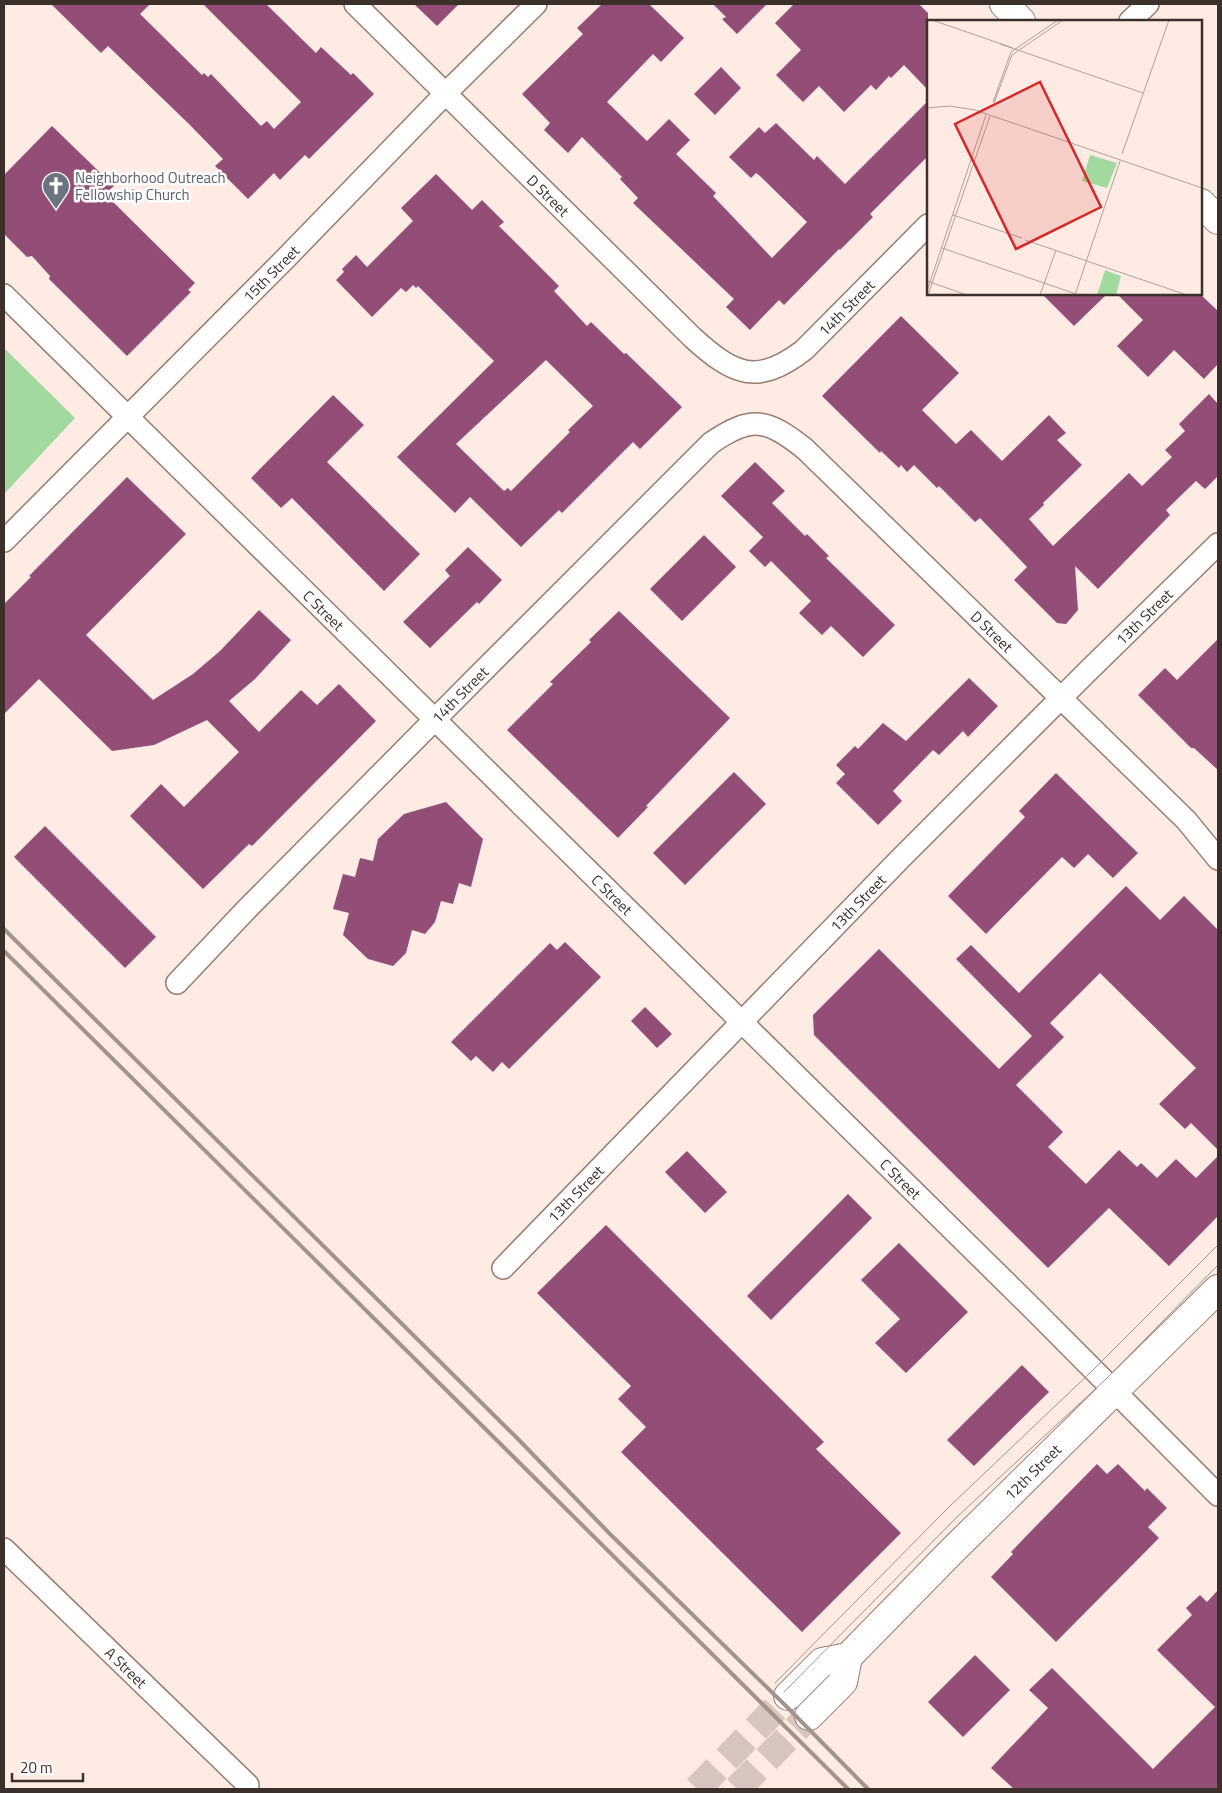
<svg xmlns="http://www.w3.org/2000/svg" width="1222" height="1793" viewBox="0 0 1222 1793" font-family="'Titillium Web',sans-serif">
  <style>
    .green { fill: #a2d99f }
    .building { fill: #934e78; fill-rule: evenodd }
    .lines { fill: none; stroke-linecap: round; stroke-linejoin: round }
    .primary-tunnel { stroke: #d7c6bf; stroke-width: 28; stroke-dasharray: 28 14; stroke-linecap: butt }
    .minor-casing { stroke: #987c70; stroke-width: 24 }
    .tertiary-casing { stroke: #987c70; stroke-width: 30 }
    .primary-casing { stroke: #987c70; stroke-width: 30 }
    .minor { stroke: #fff; stroke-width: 21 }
    .tertiary { stroke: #fff; stroke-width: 28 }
    .primary { stroke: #fff; stroke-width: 28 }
    .tram { stroke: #a2938d; stroke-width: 1 }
    .rail { stroke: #a2938d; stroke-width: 4 }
    .labels { text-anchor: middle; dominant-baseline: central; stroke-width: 5; stroke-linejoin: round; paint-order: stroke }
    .worship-label { font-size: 15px; fill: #5b616d; stroke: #fdfdfd; text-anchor: start }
    .street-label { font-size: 15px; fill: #3c302b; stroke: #fdfdfd }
    .inset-road { fill: none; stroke: #b0a09a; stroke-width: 1 }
    .view { fill: #d62828; fill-opacity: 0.15; stroke: #d62828; stroke-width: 2.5 }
    .inset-edge { fill: none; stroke: #3c302b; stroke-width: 2.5 }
  </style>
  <rect width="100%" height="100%" fill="#feebe4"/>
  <polygon class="green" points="4,348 75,418 4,494"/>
  <g class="building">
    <polygon points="51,4 150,4 140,14 202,75 204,73 208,77 211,74 261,126 267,121 274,129 301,102 203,4 266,4 316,53 321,47 351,75 353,73 374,94 309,159 305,155 280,180 274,173 248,199 215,166 223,159 189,124 108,46 101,53"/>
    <polygon points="414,4 459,4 437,26"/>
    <polygon points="602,4 649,4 684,38 661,62 653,54 607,102 647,141 669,119 690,140 676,154 716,193 713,196 772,258 807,222 760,176 756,173 751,178 729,157 759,127 765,133 776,123 814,160 817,156 845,184 928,101 928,156 870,214 873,217 840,250 839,249 784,305 779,300 750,330 726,307 734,299 633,203 638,198 620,179 622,177 582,137 568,153 544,130 550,123 522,94 583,34 577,28"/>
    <polygon points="713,4 767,4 737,34 722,19 726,17"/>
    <polygon points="794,4 919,4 928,13 928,90 904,65 891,78 889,76 876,90 871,85 844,112 819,86 803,102 776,75 801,50 775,23"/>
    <polygon points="721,67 741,88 715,115 694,94"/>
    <polygon points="52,126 114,186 105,194 195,283 188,290 191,292 127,356 49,279 50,276 32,256 27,257 4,234 4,175"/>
    <path d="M 436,174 L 472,210 L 482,200 L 504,222 L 499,226 L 559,286 L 554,291 L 587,326 L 591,322 L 624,354 L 626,353 L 682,407 L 640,449 L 633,442 L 562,513 L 559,510 L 521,547 L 470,497 L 455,513 L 397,457 L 494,361 L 418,286 L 416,288 L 413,285 L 406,292 L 401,288 L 372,317 L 336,280 L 344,272 L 342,269 L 356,255 L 367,267 L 413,221 L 401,208 ZM 546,360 L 593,406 L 568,430 L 570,432 L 511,491 L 508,488 L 504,491 L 456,444 Z"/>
    <polygon points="1042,294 1107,294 1074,326"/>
    <polygon points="1117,294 1200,294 1218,311 1218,364 1204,379 1174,350 1148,377 1117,346 1143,320"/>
    <polygon points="901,316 959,373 922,410 956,444 971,430 1002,461 1049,415 1066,433 1057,440 1082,465 1043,503 1044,505 1029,519 1053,546 1129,473 1142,486 1172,457 1165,450 1185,431 1179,424 1209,394 1218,404 1218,476 1205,489 1196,481 1166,510 1170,515 1098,589 1075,566 1078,610 1066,624 1057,623 1014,580 1027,567 980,518 975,522 939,486 937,488 914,465 907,472 901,465 899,468 881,451 880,453 822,396"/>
    <polygon points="333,395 364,425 327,462 420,554 384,591 292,498 281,508 251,478"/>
    <polygon points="755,462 785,491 772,503 805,536 807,534 829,556 826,558 895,625 863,657 831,626 822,635 799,613 811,601 771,561 765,567 749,551 763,537 721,496"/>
    <polygon points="127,477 186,534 86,635 153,700 193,674 220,651 259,610 291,640 255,679 229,701 259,732 301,690 317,705 339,684 376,721 252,846 249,844 203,889 130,816 161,784 184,807 239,752 207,720 154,745 112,751 39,679 4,714 4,604 31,577 29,576"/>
    <polygon points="704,535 736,567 682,621 650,589"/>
    <polygon points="468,547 502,580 479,604 477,602 430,648 403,622 450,576 445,570"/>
    <polygon points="619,611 730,718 646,806 648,807 618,838 507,730 553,684 550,682 591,642 589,640"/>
    <polygon points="1218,639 1218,770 1194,748 1191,748 1138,695 1165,668 1177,680"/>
    <polygon points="969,678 998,706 968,737 963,731 939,755 933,750 893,791 902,801 878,825 836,783 845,774 836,765 855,746 858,749 883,723 906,741"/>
    <polygon points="734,772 766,804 685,885 653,853"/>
    <polygon points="1056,773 1138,853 1113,878 1088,854 1074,868 1062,857 986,934 948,896 1025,817 1019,811"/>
    <polygon points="446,802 483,839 471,887 459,883 453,904 441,901 435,922 425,934 412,930 406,953 393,966 368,959 343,935 349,913 333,909 343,874 355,877 360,858 373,861 378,839 404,814"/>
    <polygon points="45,826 156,937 125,968 14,857"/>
    <polygon points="1126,886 1160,920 1184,896 1218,930 1218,1150 1191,1123 1185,1129 1159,1104 1196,1068 1100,973 1050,1023 1064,1037 1016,1085 1063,1132 1048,1147 1086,1184 1119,1150 1137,1167 1141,1163 1157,1178 1176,1159 1196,1178 1218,1156 1218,1216 1169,1266 1109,1208 1048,1268 814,1035 813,1015 879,949 999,1069 1032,1036 956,959 971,945 1019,993"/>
    <polygon points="565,942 601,977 509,1069 502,1062 493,1072 476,1056 471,1061 451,1042 550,943 557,950"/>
    <polygon points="645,1007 672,1034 657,1048 631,1021"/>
    <polygon points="687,1151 727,1192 705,1213 665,1172"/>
    <polygon points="848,1194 872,1218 771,1320 747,1296"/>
    <polygon points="606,1225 824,1442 816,1449 901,1533 802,1632 621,1452 646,1427 618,1399 631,1386 537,1293"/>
    <polygon points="899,1243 968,1312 906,1373 875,1343 900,1319 861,1280"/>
    <polygon points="1022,1365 1049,1392 974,1466 947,1440"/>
    <polygon points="1097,1464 1107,1474 1118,1464 1145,1491 1147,1488 1167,1508 1148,1527 1159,1538 1056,1642 991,1577 1013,1554 1011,1552 1034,1528"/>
    <polygon points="1218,1590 1218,1789 1014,1789 991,1768 1048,1708 1029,1690 1052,1668 1153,1769 1215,1707 1157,1650 1192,1615 1186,1608 1200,1595 1207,1602"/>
    <polygon points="975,1655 1010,1690 963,1737 928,1702"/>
  </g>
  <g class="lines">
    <g class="primary-tunnel">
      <polyline points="697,1789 788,1696"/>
      <polyline points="737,1789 809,1716"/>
    </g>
    <defs>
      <g id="minor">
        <path id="s1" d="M 355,4 L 693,338 C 734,375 757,386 804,350 L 928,225"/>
        <polyline points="1130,21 1148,4"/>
        <path id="s2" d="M 4,295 L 1033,1309 L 1218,1495"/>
        <path id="s3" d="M 4,541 L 287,257 L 446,93 L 536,4"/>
        <path id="s4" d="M 177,983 L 245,911 L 472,682 L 711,443 C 752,415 767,419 805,449 L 1186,820 L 1218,859"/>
        <path id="s5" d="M 503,1268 L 899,860 L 1088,671 L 1218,544"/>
        <path id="s6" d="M 4,1549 L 248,1785"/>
      </g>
      <g id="tertiary">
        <polyline points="1004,4 1021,21"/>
        <polyline points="1201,203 1218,220"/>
      </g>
      <g id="primary">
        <path id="s7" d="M 788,1696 L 822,1662 L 848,1657 L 951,1552 L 1218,1289"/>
        <polyline points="809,1716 843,1682 848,1657"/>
      </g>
    </defs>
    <use href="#minor" class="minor-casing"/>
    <use href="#tertiary" class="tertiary-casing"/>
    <use href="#primary" class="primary-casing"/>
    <use href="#minor" class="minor"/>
    <use href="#tertiary" class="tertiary"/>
    <use href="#primary" class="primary"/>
    <g class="tram">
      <polyline points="775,1683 950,1506 1093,1370 1218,1245"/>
      <polyline points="784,1692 959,1515 1104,1381 1218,1265"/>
    </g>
    <g class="rail">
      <polyline points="4,929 518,1439 610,1534 786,1706 868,1789"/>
      <polyline points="4,951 848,1789"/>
    </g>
  </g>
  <defs>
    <symbol id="church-pin" viewBox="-11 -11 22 30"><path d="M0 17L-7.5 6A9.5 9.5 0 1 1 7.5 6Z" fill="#6b7280" stroke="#fdfdfd"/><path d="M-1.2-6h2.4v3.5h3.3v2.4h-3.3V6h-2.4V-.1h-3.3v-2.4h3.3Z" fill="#fff"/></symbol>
  </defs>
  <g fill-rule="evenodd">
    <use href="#church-pin" x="40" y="170" width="32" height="43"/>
  </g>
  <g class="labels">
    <g class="worship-label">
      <text x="75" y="177">Neighborhood Outreach<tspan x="75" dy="17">Fellowship Church</tspan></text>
    </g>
    <g class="street-label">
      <text stroke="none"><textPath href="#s1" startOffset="272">D Street</textPath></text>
      <text stroke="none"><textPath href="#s3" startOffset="378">15th Street</textPath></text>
      <text stroke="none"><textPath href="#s1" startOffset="662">14th Street</textPath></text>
      <text stroke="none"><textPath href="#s2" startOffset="449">C Street</textPath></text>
      <text stroke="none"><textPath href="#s5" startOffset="914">13th Street</textPath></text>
      <text stroke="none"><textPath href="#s4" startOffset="1126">D Street</textPath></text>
      <text stroke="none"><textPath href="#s4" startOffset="404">14th Street</textPath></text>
      <text stroke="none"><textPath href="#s2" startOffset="854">C Street</textPath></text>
      <text stroke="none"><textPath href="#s5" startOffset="509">13th Street</textPath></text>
      <text stroke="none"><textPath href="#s2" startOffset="1259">C Street</textPath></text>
      <text stroke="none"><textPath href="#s5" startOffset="104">13th Street</textPath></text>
      <text stroke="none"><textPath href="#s7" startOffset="336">12th Street</textPath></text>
      <text stroke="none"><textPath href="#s6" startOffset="170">A Street</textPath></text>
    </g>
  </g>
  <g transform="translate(927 20)">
    <rect width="275" height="275" fill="#feebe4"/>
    <path d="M 163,135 L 190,143 L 180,168 L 155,161 ZM 178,250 L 194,256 L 189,275 L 170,275 Z" fill="#a2d99f"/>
    <path class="inset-road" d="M 5,0 L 86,28M 73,24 L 216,73M 66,82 L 84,32 L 131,0M 67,83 L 85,35 L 136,0M 0,88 L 23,86 L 48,90 L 275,168M 195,134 L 242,0M 26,195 L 95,218M 98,220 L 260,275M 15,228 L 149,274M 0,261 L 40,275M 0,271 L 59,95M 1,275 L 63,96M 113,275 L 129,230M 148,275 L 193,141"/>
    <path class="view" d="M 113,62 L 174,187 L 89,229 L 28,104 Z"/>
    <rect width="275" height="275" class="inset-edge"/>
  </g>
  <rect width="1222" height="1793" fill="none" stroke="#3c302b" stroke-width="10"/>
  <path d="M12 1773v8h71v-8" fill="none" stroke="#3c302b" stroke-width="2.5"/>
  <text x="20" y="1773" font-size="15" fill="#3c302b" stroke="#fdfdfd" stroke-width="4" paint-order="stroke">20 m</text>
</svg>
